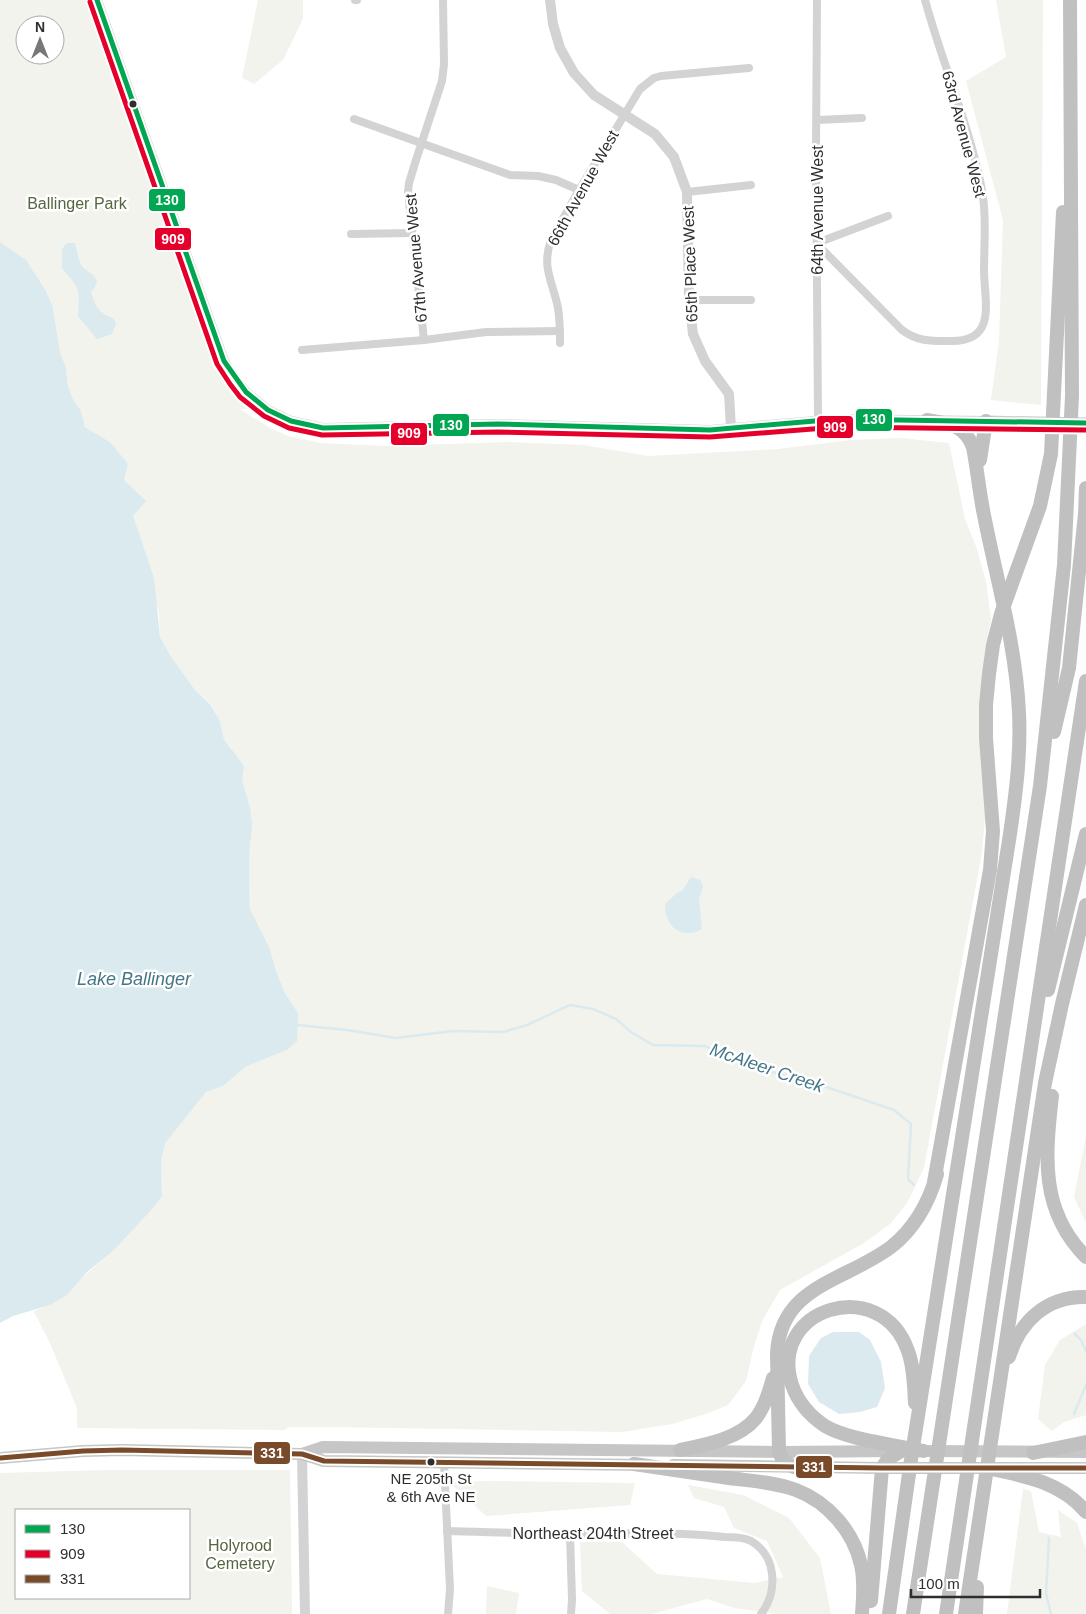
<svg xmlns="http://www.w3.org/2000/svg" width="1086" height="1614" viewBox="0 0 1086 1614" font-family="Helvetica,sans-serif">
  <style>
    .green { fill: #f1f3ec; fill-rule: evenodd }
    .water { fill: #dbeaef }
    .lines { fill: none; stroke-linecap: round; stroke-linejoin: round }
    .stream { stroke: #dbeaef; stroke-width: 2.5 }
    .minor { stroke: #d3d3d3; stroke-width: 8 }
    .tertiary { stroke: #d3d3d3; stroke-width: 10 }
    .secondary { stroke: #ccc; stroke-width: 11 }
    .primary { stroke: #c6c6c6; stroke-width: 12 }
    .motorway { stroke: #c0c0c0; stroke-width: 14 }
    .bus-1-casing { stroke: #fff; stroke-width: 9 }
    .bus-2-casing { stroke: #fff; stroke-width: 9 }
    .bus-3-casing { stroke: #fff; stroke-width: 9 }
    .bus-1 { stroke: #00a651; stroke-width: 5 }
    .bus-2 { stroke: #e4002b; stroke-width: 5 }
    .bus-3 { stroke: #7a4b2a; stroke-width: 5 }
    .bus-dot { fill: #2e2e2e; stroke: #fff; stroke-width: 2 }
    .labels { text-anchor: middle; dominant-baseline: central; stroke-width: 5; stroke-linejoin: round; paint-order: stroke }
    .bus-label { font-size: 15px; fill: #2e2e2e; stroke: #fff }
    .street-label { font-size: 16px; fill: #2e2e2e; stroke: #fff }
    .park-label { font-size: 16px; fill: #566640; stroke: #fff }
    .water-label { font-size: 18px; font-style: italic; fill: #447688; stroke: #fff }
    .line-badge { stroke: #fff; stroke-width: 2 }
    .badge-label { font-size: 14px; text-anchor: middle; font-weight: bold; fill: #fff }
  </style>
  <rect width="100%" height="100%" fill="#fff"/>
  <g class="green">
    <path d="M 0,0 L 89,0 L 211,351 L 223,377 L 251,409 L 240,409 L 270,428 L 288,436 L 321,443 L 383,446 L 508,442 L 583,445 L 648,456 L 778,449 L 851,440 L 901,438 L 949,443 L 965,519 L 977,549 L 986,582 L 991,619 L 985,651 L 980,707 L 985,816 L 982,852 L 924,1168 L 907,1203 L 890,1224 L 864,1243 L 780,1290 L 762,1321 L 753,1350 L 746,1381 L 728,1405 L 706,1414 L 672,1424 L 623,1432 L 331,1427 L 288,1427 L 285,1430 L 77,1428 L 77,1408 L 49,1341 L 34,1312 L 36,1310 L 50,1305 L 113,1251 L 162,1196 L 161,1160 L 166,1142 L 191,1109 L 206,1092 L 223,1086 L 247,1066 L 287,1050 L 298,1013 L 285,993 L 250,909 L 249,864 L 251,842 L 236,766 L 231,747 L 224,739 L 220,721 L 212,705 L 195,690 L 170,655 L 160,637 L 159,614 L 133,516 L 145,501 L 124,480 L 110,442 L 85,427 L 81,411 L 73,399 L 68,386 L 66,368 L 60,351 L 53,308 L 11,250 L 0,242 ZM 25,25 L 55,25 L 55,55 L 25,55 Z"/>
    <polygon points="258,0 303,0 303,19 283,60 254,84 242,78"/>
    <polygon points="996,0 1043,0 1041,405 991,400 999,342 1003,220 966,81 1006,57"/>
    <polygon points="1086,1136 1086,1223 1074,1197"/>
    <polygon points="1086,1324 1086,1415 1064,1422 1052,1431 1038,1419 1045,1365 1060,1340"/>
    <path d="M 107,1470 L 290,1470 L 292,1614 L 0,1614 L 0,1473 ZM 16,1510 L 189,1510 L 189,1598 L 16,1598 Z"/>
    <polygon points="491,1481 635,1483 630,1505 486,1516 449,1482"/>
    <polygon points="688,1485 743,1495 789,1518 820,1558 831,1614 777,1614 734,1608 707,1599 652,1614 610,1614 582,1591 580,1542 622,1542 657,1574 754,1583 783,1577 767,1541 734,1528 724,1507 694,1498"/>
    <polygon points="1023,1489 1031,1491 1039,1532 1061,1537 1058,1510 1077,1523 1086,1549 1086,1614 1007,1614"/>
    <polygon points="487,1586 519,1593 516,1614 486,1614"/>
  </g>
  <g class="water">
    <polygon points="0,242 26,260 46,291 53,308 60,351 66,368 68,386 73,399 81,411 85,427 110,442 128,464 124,480 146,501 133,516 154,578 160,637 170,655 195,690 211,705 220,721 224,739 244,766 242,780 250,808 252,824 249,864 250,909 269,947 276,971 285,993 298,1013 297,1041 287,1050 247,1066 223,1086 206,1092 166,1142 161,1160 162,1196 151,1210 113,1251 87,1272 67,1295 50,1305 13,1316 0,1323"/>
    <path d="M 67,243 L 75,243 C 77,249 78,263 83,267 C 90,274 93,271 97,282 L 94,289 L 91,291 C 94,305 99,314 113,318 L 116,323 L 112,334 L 97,339 L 78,316 C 80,287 80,290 62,268 L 62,249 Z"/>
    <path d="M 691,877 L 700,880 L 703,886 L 699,899 L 702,929 C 681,941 664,925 665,904 L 677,893 L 683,890 Z"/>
    <polygon points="833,1332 859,1332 870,1340 881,1362 885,1388 877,1407 860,1412 839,1414 819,1402 808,1384 809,1356 821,1338"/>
  </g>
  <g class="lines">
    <g class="stream">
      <polyline points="297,1025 347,1030 396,1038 453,1031 503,1032 527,1025 570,1005 593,1009 616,1019 631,1032 653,1045 705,1046 731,1058 771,1072 800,1078 894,1110 911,1124 908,1179 914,1185"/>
      <polyline points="1075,1334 1081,1340 1086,1351"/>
      <polyline points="1074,1414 1086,1385"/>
      <polyline points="1049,1538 1046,1594 1051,1614"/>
    </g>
    <g class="minor">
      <polyline points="355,0 357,0"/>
      <polyline points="817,0 816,150 818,420"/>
      <polyline points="354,119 510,175 538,176 556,180 579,190"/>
      <polyline points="817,120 862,118"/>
      <polyline points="687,192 751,185"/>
      <polyline points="351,234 412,233"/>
      <polyline points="817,243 888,216"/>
      <path d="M 817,244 L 902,330 C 918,342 932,341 952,341 C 996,341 985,304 984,272 C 984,244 987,213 981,185 C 968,122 942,62 925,0"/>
      <polyline points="689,300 751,300"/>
      <polyline points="424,340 408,192 409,183 416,160 442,81 444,64 443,0"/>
      <path d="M 560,343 C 560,331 560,320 558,308 C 553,282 541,268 551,240 L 579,190 L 640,89 L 654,78 L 661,76 L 749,68"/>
      <polyline points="302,350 424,340 486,332 560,331"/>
      <polyline points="444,1463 450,1589 448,1614"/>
      <path d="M 447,1531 C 489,1532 531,1534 573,1534 C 623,1534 674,1531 725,1537 C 732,1537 744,1537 751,1541 C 777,1556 778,1592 761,1614"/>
      <polyline points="570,1534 572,1600 571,1614"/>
    </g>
    <g class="tertiary">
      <polyline points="97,0 224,361 236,380 246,392 268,410 291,421 323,428 498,424 710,430 838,419 986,421"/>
      <polyline points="550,0 553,24 560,48 574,73 594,95 655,134 674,157 687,192 689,300 693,334 705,361 729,394 731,428"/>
      <polyline points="302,1454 305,1614"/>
    </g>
    <polyline class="secondary" points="986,421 1086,423"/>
    <g class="primary">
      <polyline points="928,1451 1086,1452"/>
      <polyline points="302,1454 323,1447 779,1452 900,1451"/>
      <polyline points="0,1458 83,1451 122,1450 302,1454 324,1461 643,1465"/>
      <polyline points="673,1465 882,1468 1086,1468"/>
    </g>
    <g class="motorway">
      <polyline points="980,460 986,421"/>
      <polyline points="1054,732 1069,668 1085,514 1086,488"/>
      <polyline points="1048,990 1086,834"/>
      <path d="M 1052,1096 C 1045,1157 1040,1211 1086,1257"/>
      <polyline points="934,1182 990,870 993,831 986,738 986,705 989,674 993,645 1001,614 1040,506 1051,454 1063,212"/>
      <path d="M 1009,1357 C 1020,1321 1047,1296 1086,1297"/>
      <path d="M 915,1403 C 914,1386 914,1367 908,1351 C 881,1273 767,1308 792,1385 C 798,1402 810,1416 825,1426 C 849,1440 895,1445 924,1451"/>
      <path d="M 680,1450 C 705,1445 739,1439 756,1418 C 765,1406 769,1392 773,1378"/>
      <polyline points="1033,1453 1086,1442"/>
      <path d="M 634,1464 C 666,1469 697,1473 729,1478 C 751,1481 775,1482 796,1490 C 828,1502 854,1532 861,1565 C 865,1581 863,1598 862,1614"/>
      <path d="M 794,1467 L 783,1461 L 779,1452 L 777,1353 C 781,1285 846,1281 891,1247 C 914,1229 929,1202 937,1174"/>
      <path d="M 991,1469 C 1026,1476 1062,1483 1086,1512"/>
      <polyline points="871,1601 882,1468 888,1459 901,1451"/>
      <path d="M 889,1614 L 911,1460 L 1010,834 C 1016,793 1021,753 1019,713 C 1016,644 996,578 983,510 C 979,489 977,468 973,447 C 964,424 949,424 927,420"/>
      <polyline points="913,1614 1040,786 1064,565 1072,396 1070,0"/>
      <polyline points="946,1614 1086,681"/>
      <polyline points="965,1614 1045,1083 1062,1004 1086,905"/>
      <polyline points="976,1614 977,1587"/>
    </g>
    <defs>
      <polyline id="bus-1" points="97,0 224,361 246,392 268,410 291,421 323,428 498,424 710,430 838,419 1086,423"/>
      <polyline id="bus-2" points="90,2 217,364 230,384 240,397 264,416 289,428 322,435 498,432 710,437 838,427 1086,430"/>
      <polyline id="bus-3" points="0,1458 83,1451 122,1450 302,1454 324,1461 882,1468 1086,1468"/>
    </defs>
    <use href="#bus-1" class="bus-1-casing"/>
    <use href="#bus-2" class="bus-2-casing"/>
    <use href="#bus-3" class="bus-3-casing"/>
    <use href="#bus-1" class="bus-1"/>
    <use href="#bus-2" class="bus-2"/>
    <use href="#bus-3" class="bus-3"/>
  </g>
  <g class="bus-dot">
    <circle cx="133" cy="104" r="4.5"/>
    <circle cx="431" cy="1462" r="4.5"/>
  </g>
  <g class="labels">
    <g class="bus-label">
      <text x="431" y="1478">NE 205th St<tspan x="431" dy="18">&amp; 6th Ave NE</tspan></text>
    </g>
    <g class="street-label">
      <text transform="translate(964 134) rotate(75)">63rd Avenue West</text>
      <text transform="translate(583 188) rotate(-61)">66th Avenue West</text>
      <text transform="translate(817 210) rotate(-90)">64th Avenue West</text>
      <text transform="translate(416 258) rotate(-95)">67th Avenue West</text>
      <text transform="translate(690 264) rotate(-92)">65th Place West</text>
      <text x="593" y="1533">Northeast 204th Street</text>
    </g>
    <g class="park-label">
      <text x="77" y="203">Ballinger Park</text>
      <text x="240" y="1545">Holyrood<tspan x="240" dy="18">Cemetery</tspan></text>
    </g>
    <g class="water-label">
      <text x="134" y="979">Lake Ballinger</text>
      <text transform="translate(767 1068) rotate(19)">McAleer Creek</text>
    </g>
  </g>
  <g class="line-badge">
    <rect x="148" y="188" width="38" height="24" rx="5" fill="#00a651"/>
    <rect x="154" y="227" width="38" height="24" rx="5" fill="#e4002b"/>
    <rect x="855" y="408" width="38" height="24" rx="5" fill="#00a651"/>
    <rect x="432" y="413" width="38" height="24" rx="5" fill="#00a651"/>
    <rect x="816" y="415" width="38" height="24" rx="5" fill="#e4002b"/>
    <rect x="390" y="422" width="38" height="24" rx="5" fill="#e4002b"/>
    <rect x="253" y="1441" width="38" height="24" rx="5" fill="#7a4b2a"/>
    <rect x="795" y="1455" width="38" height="24" rx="5" fill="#7a4b2a"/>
  </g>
  <g class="badge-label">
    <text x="167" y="205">130</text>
    <text x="173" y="244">909</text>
    <text x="874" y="424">130</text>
    <text x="451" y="430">130</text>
    <text x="835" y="432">909</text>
    <text x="409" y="438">909</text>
    <text x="272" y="1458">331</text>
    <text x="814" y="1472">331</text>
  </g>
  <rect x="15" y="1509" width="175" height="90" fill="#ffffff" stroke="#ababab"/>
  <rect x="25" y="1525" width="25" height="8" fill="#00a651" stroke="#ababab"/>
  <text x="60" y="1534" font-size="15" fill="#2e2e2e">130</text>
  <rect x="25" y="1550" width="25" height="8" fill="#e4002b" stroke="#ababab"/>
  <text x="60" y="1559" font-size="15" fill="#2e2e2e">909</text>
  <rect x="25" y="1575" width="25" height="8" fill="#7a4b2a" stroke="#ababab"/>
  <text x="60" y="1584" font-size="15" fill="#2e2e2e">331</text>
  <g transform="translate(40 40)"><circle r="24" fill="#ffffff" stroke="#ababab"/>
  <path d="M0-4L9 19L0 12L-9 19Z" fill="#777777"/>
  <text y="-8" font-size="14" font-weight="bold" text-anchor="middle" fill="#2e2e2e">N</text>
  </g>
  <path d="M911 1589v8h129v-8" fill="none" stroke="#2e2e2e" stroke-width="2.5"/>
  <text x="918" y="1589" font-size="15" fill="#2e2e2e" stroke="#ffffff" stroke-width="4" paint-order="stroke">100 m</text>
</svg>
